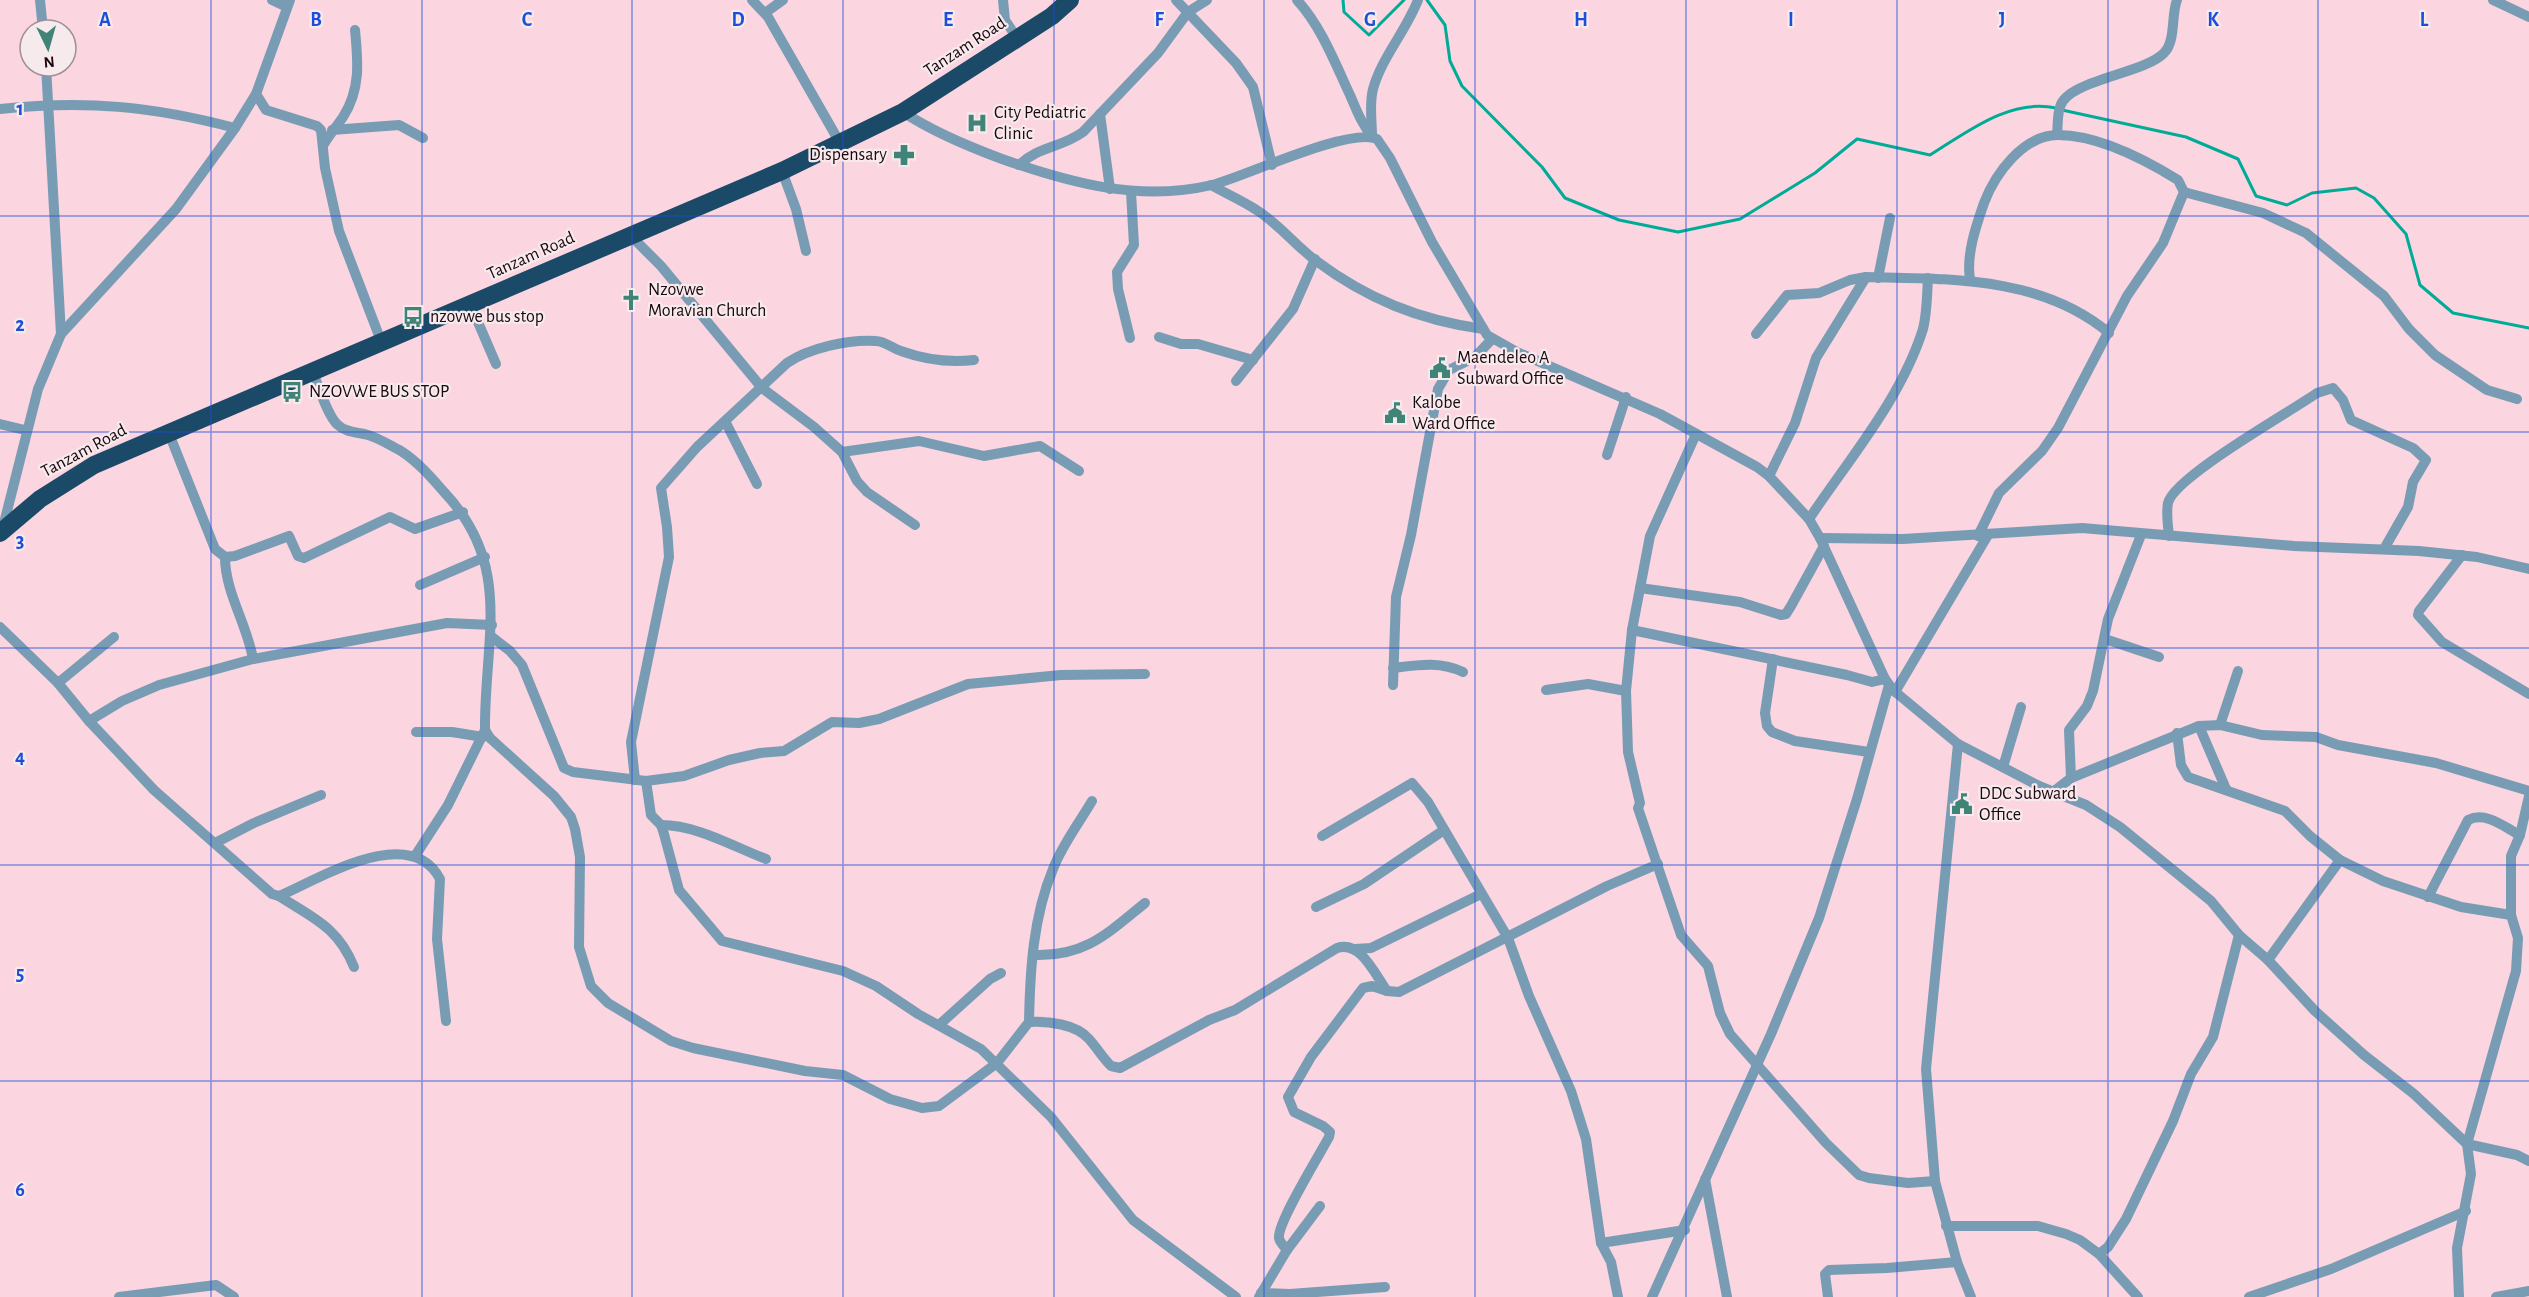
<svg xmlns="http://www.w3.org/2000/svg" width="2529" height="1297" viewBox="0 0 2529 1297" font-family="'Alegreya Sans',sans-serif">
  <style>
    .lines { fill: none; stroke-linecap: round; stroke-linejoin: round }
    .stream { stroke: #00ac98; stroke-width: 3 }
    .street { stroke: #799cb5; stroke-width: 10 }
    .highway { stroke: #1a4a68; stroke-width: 18 }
    .grid { fill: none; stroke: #1d4ed8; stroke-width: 1.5; stroke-opacity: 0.55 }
    .labels { text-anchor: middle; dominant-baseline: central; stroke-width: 4.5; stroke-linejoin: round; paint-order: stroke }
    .street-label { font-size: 18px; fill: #1b070e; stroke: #f7eaed }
    .poi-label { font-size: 18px; fill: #1b070e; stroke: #f7eaed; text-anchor: start }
    .grid-label { font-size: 20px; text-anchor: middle; font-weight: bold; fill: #1d4ed8; stroke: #f7eaed; stroke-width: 4.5; stroke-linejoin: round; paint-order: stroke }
  </style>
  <rect width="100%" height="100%" fill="#fbd5df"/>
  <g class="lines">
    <g class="stream">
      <polyline points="1343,0 1344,12 1369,35 1404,0"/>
      <path d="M 1427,0 L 1445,25 L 1450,61 L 1462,86 L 1542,167 L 1565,198 L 1619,220 L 1678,232 L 1740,219 L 1815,173 L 1857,139 L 1930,155 C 1967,132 2010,98 2056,108"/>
      <polyline points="2062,110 2186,137 2238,159 2256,196 2287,205 2312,193 2356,188 2374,198 2406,234 2420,285 2453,313 2529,328"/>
    </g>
    <g class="street">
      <polyline points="40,0 43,30"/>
      <polyline points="272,0 287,7"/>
      <polyline points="752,0 768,17 840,143"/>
      <polyline points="1003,0 1005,20 1017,38"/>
      <polyline points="1176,0 1236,63 1253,87 1272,165"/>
      <path d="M 1297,0 C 1321,26 1335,63 1350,95 C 1357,111 1361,123 1372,136"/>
      <polyline points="2493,0 2529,17"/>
      <polyline points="765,13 783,0"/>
      <polyline points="256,94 266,110 317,126 321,130 325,168 339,231 381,341"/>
      <path d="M 0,109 C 85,100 152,106 235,128"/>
      <path d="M 903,112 C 933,132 967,146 1002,159 C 1070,183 1139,202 1212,185 C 1246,176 1349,127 1377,139 L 1390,158 L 1432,242 L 1487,335 L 1517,352 L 1660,414 L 1757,467 L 1769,476 L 1809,519 L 1820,538 L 1885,679 L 1893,690 L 1958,744 L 2039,786 L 2086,805 L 2120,827 L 2211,901 L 2239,935 L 2268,960 L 2315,1011 L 2364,1055 L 2414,1094 L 2467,1144 L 2471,1174 L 2457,1248 L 2459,1297"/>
      <polyline points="1100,114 1110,189"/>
      <polyline points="332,130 399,125 423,138"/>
      <path d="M 2057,135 C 2058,126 2057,116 2060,107 C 2067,80 2144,74 2164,53 C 2176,41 2171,15 2177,0"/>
      <path d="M 1372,136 C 1372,120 1369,105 1373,89 C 1382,57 1406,31 1418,0"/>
      <path d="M 324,144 C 330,134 337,126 343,117 C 361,89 358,61 355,30"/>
      <path d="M 1019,165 C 1039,146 1061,148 1083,132 L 1158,53 L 1188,12 L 1207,0"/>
      <polyline points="782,171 796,209 806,251"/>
      <path d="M 1211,185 C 1225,193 1241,200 1255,209 C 1278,223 1294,244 1315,260 C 1367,299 1419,320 1483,329"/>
      <polyline points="2184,192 2263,213 2306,233 2384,296 2409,329 2435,355 2487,390 2517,399"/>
      <polyline points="630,235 661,266 762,388 814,427 842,452 857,481 867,492 915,525"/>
      <polyline points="1878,278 1890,218"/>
      <path d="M 1970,279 C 1966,255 1976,226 1984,203 C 1995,174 2023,135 2058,135 C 2099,135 2144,159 2178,180 L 2184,192 L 2163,243 L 2127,296 L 2058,428 L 2042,451 L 1999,493 L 1978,536"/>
      <polyline points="471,306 496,364"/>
      <polyline points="61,334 176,209 235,128 256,94 290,0"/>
      <path d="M 1756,334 L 1787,295 L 1819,293 L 1850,280 L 1866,277 C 1949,279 2041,276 2109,333"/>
      <polyline points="1159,337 1181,344 1198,344 1253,360"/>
      <polyline points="1130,338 1118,289 1117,272 1134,245 1131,192"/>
      <path d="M 313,372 C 318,385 328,417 338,425 C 346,433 358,432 368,435 C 379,438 391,446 401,451 C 418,462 431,477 444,492 C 514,566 484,640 485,730 L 490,738 L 554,796 L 571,817 L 575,829 L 580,857 L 579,947 L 591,986 L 608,1003 L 671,1041 L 693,1048 L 805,1071 L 843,1075 L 890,1099 L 922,1108 L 939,1106 L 997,1063 L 1029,1022 C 1048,1021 1076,1024 1089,1039 C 1097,1048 1103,1058 1111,1066 L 1120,1068 L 1209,1020 L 1235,1010 L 1337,948 C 1361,940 1375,975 1387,991 L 1399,992 L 1607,886 L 1658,864"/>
      <polyline points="1236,381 1293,309 1315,259"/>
      <polyline points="726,423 757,484"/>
      <polyline points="0,424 25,430"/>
      <polyline points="168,431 215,549 225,557 235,556 289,536 298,556 304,558 390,517 415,529 463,512"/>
      <polyline points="1696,434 1650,536 1632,630 1626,691 1628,752 1640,803 1638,808 1681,935 1708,966 1720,1013 1730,1034 1826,1143 1859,1175 1869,1178 1908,1183 1935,1181"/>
      <polyline points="842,452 919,441 984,456 1040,446 1079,471"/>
      <polyline points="1607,455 1626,397"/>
      <polyline points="1769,476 1795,423 1816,358 1866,277"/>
      <path d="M 1809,519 C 1849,459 1901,399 1923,329 C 1927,313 1927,295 1928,278"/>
      <polyline points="2,531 38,389 61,334 46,66"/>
      <path d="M 2169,536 C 2168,526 2166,513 2168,503 C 2174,477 2290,412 2317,393 L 2333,388 L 2343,400 L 2351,420 L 2413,448 L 2426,460 L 2413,482 L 2408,507 L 2384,549"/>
      <polyline points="1820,538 1903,539 2082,528 2294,546 2419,551 2477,557 2529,569"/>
      <polyline points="2462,555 2419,611 2418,615 2442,642 2529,694"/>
      <path d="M 225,557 C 225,592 247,624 253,659"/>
      <polyline points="420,585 485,557"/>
      <polyline points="1640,588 1740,602 1781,615 1786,614 1791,606 1824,546"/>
      <path d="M 0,627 L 58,683 L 89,721 L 154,790 L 272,894 L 279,896 C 319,879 410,822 440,879 L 437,939 L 446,1021"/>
      <polyline points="1632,630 1847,675 1872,682 1885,679"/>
      <polyline points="492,637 510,651 522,665 564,768 573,772 646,781 684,776 729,760 760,753 784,751 832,722 859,723 879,719 968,684 1061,675 1145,674"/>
      <polyline points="2105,639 2159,657"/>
      <polyline points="1773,659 1765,713 1767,726 1772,732 1795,741 1869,752"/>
      <path d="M 1393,668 C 1418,665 1440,661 1463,672"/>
      <polyline points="58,683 114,637"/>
      <polyline points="1393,685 1396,597 1411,535 1438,389 1449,370 1475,357 1492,339"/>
      <polyline points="1546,690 1588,684 1626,691"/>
      <polyline points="1895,692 1988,535"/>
      <polyline points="89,721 122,701 159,685 253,659 447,623 492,625"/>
      <polyline points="2220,725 2238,671"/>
      <polyline points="2199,726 2226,789"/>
      <polyline points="416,732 452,732 483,737"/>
      <polyline points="2177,733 2181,765 2188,777 2285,811 2310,836 2340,860 2383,881 2461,907 2511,915"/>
      <polyline points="1958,744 1926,1069 1935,1181 1957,1262 1971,1297"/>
      <polyline points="2003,767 2021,707"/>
      <polyline points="2071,778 2069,730 2087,706 2093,691 2108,619 2141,535"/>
      <path d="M 635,780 L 631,742 L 669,557 L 667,527 L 661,488 L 697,447 L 787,363 C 809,348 849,339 876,341 C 885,341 893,349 901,351 C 926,360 948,363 974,360"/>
      <polyline points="646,781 651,815 661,825 664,834 679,890 722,941 843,971 876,986 918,1014 981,1049 1051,1117 1133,1220 1236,1297"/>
      <polyline points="2053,792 2071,778 2199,726 2220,725 2262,735 2316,737 2338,745 2436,763 2529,791"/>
      <polyline points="2529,796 2520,835 2511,856 2511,915 2518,938 2516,971 2467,1144 2517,1155 2529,1161"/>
      <path d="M 661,825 C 697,825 732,846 766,859"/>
      <polyline points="1322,836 1412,783 1428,802 1508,938 1529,996 1571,1091 1586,1139 1601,1243 1611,1262 1618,1297"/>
      <polyline points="215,843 254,823 321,795"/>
      <polyline points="415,856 448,805 485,730"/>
      <path d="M 279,896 C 313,918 338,927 354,967"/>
      <path d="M 2428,897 L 2468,820 C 2486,811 2504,827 2520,835"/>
      <polyline points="1316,907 1364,884 1444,830"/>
      <polyline points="1355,949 1371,948 1481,894"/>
      <path d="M 1034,955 C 1085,957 1108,933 1145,903"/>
      <polyline points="2268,960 2340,860"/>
      <path d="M 1029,1022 C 1030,971 1033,917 1053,869 C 1062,845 1079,823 1092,801"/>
      <polyline points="939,1025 990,979 1001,973"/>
      <polyline points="1705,1179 1727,1297"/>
      <polyline points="1946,1226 2038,1226 2066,1234 2080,1240 2099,1254 2138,1297"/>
      <polyline points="1601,1243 1685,1230"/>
      <path d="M 1287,1250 C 1284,1246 1280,1243 1279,1238 C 1277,1223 1320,1154 1329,1137 L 1330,1132 L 1323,1126 L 1294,1112 L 1288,1097 L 1311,1057 L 1363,988 L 1372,986 L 1387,991"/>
      <polyline points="2099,1254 2108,1247 2126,1219 2173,1121 2191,1074 2213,1037 2239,935"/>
      <polyline points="1261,1293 1290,1294 1385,1287"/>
      <polyline points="119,1297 216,1285 234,1297"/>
      <polyline points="1259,1297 1287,1250 1320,1206"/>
      <polyline points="1652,1297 1771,1034 1819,918 1857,799 1889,685"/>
      <polyline points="1828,1297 1825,1274 1829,1270 1887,1268 1957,1262"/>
      <polyline points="2249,1297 2331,1269 2466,1211"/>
      <polyline points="2496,1297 2529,1291"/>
    </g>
    <polyline class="highway" points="0,533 40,499 94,465 782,171 903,112 1052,16 1070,0"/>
  </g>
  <path class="grid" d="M 211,0 L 211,1297M 422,0 L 422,1297M 632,0 L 632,1297M 843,0 L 843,1297M 1054,0 L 1054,1297M 1264,0 L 1264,1297M 1475,0 L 1475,1297M 1686,0 L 1686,1297M 1897,0 L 1897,1297M 2108,0 L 2108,1297M 2318,0 L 2318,1297M 0,216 L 2529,216M 0,432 L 2529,432M 0,648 L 2529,648M 0,865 L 2529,865M 0,1081 L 2529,1081"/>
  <defs>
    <symbol id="hospital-bare" viewBox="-9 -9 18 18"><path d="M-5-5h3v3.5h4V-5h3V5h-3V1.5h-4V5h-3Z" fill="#408477" stroke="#f7eaed" stroke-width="2.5" paint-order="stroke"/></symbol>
    <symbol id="pharmacy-bare" viewBox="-9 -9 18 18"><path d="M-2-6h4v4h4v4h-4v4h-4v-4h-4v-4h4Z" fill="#408477" stroke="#f7eaed" stroke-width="2.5" paint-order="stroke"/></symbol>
    <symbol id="church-bare" viewBox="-9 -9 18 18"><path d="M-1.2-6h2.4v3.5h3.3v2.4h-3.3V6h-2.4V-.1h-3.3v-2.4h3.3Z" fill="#408477" stroke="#f7eaed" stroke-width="2.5" paint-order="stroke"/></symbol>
    <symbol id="bus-bare" viewBox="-9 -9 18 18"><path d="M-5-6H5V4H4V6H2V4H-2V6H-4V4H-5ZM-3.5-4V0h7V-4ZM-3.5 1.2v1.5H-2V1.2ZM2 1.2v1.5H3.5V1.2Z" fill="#408477" stroke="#f7eaed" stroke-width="2.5" paint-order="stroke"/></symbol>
    <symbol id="civic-bare" viewBox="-9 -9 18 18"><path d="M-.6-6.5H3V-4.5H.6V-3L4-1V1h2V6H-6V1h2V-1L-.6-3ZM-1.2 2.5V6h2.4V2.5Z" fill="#408477" stroke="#f7eaed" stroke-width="2.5" paint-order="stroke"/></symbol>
  </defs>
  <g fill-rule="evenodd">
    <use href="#hospital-bare" x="962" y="108" width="30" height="30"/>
    <use href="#pharmacy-bare" x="889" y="140" width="30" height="30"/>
    <use href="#church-bare" x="616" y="285" width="30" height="30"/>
    <use href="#bus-bare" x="398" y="302" width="30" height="30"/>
    <use href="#civic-bare" x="1425" y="353" width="30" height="30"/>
    <use href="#bus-bare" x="277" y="377" width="30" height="30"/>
    <use href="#civic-bare" x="1380" y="398" width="30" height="30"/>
    <use href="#civic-bare" x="1947" y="789" width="30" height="30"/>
  </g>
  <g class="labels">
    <g class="street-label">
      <text transform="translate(965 47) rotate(-33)">Tanzam Road</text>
      <text transform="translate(531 256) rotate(-24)">Tanzam Road</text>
      <text transform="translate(84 451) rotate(-28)">Tanzam Road</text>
    </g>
    <g class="poi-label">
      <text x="994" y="113">City Pediatric<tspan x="994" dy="21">Clinic</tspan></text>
      <text x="887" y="155" text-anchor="end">Dispensary</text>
      <text x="648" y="290">Nzovwe<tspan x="648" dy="21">Moravian Church</tspan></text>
      <text x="430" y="317">nzovwe bus stop</text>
      <text x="1457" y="358">Maendeleo A<tspan x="1457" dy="21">Subward Office</tspan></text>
      <text x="309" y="392">NZOVWE BUS STOP</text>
      <text x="1412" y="403">Kalobe<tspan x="1412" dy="21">Ward Office</tspan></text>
      <text x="1979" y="794">DDC Subward<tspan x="1979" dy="21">Office</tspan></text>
    </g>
  </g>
  <g class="grid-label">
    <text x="105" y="26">A</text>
    <text x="316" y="26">B</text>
    <text x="527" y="26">C</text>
    <text x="738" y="26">D</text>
    <text x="948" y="26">E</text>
    <text x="1159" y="26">F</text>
    <text x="1370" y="26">G</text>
    <text x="1581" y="26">H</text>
    <text x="1791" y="26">I</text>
    <text x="2002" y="26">J</text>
    <text x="2213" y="26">K</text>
    <text x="2424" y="26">L</text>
    <text x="20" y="115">1</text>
    <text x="20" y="331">2</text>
    <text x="20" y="547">3</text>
    <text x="20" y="763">4</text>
    <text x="20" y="980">5</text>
    <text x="20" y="1196">6</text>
  </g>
  <g transform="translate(48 48) rotate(175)"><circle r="28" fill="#f7eaed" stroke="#9f8f94" stroke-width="1.5"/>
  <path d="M0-4.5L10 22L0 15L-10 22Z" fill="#408477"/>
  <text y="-9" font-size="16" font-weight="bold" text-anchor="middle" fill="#1b070e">N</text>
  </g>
</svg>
